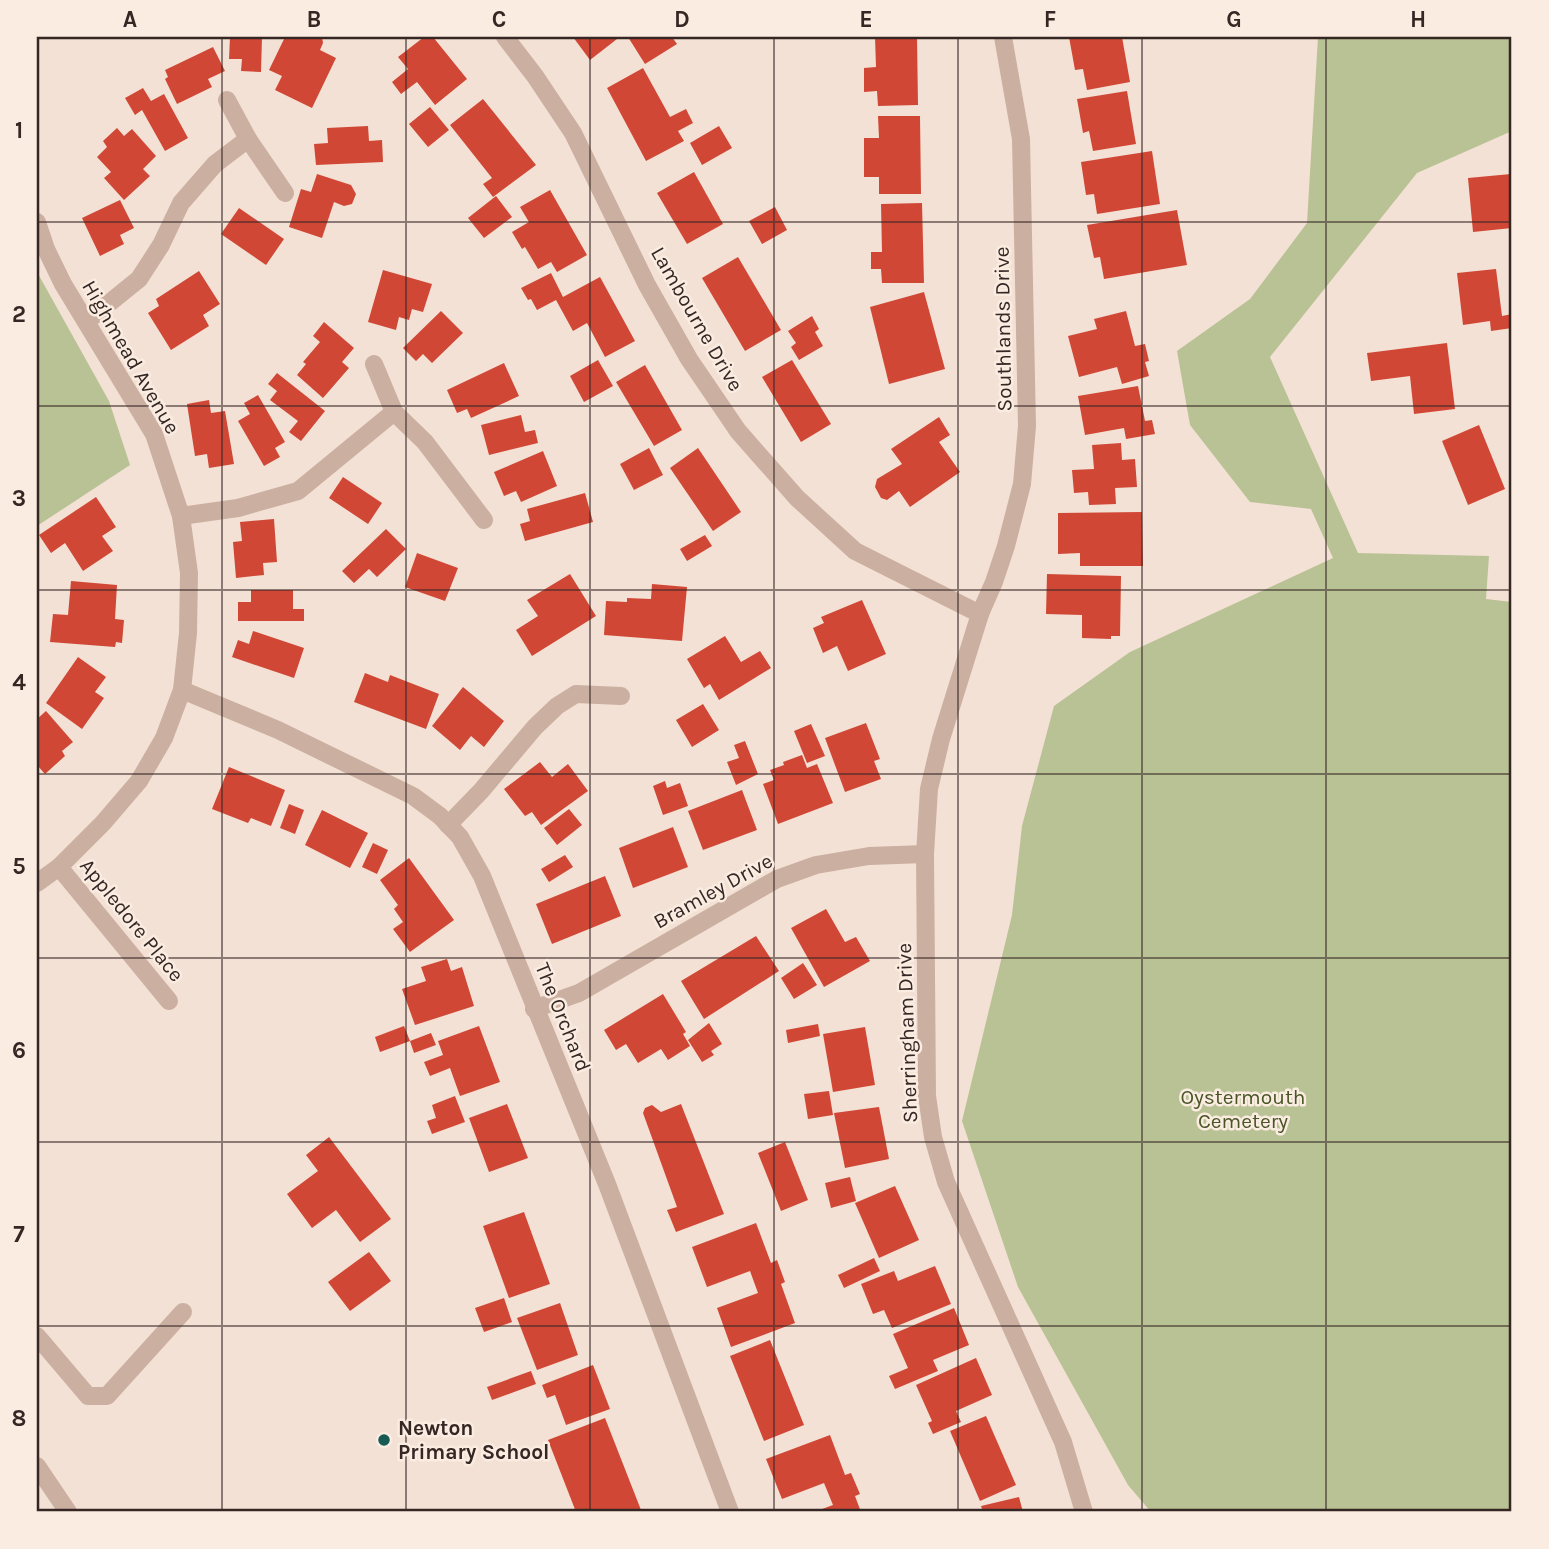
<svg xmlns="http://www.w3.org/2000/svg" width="1549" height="1549" viewBox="0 0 1549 1549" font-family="Karla,sans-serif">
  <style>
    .green { fill: #b9c294 }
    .building { fill: #d14735 }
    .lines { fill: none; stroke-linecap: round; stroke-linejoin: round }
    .minor { stroke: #cbafa0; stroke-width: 18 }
    .grid { fill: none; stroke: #342724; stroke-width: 2; stroke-opacity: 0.55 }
    .poi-dot { fill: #175955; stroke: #faece1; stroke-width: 2.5 }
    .labels { text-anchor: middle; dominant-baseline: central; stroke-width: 5; stroke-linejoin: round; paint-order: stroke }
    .street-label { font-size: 21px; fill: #342724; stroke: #faece1 }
    .park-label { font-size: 21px; fill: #495526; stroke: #faece1 }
    .poi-label { font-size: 21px; font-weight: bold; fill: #342724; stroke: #faece1; text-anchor: start }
    .neatline { fill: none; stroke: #342724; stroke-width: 2.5 }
    .grid-label { font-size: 23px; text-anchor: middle; font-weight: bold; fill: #342724 }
  </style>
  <rect width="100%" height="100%" fill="#f3e1d5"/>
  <g class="green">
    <polygon points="1318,37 1512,37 1512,131 1417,173 1270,357 1358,553 1489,556 1486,599 1512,602 1512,1512 1151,1512 1128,1485 1018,1287 962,1121 1012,915 1022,826 1054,706 1130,652 1333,558 1311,509 1250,502 1190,425 1177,351 1250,299 1307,223"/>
    <polygon points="37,272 109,401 130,465 37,526"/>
  </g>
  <g class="building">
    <polygon points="230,37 262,37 261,72 241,71 242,59 229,59"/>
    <polygon points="285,37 322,37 323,43 320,50 336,58 312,108 275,90 282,76 269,70"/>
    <polygon points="424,37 433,37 467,79 435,105 417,82 401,94 392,82 408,69 398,57"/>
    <polygon points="573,37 615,37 617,39 590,60"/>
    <polygon points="628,37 672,37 677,44 645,64"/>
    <polygon points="875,37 917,37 918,105 878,106 877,91 864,92 864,68 876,67"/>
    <polygon points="1069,37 1122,37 1130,82 1087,90 1083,69 1075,70"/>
    <polygon points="213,47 225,71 208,79 212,87 177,104 165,79 168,77 165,70"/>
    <polygon points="643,68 670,117 686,109 693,123 678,131 684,141 646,161 607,88"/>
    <polygon points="143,88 151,101 164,94 188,138 165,151 142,110 135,115 125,98"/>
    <polygon points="1127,91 1136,144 1093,151 1089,131 1083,133 1077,99"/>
    <polygon points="483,99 536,165 493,197 483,184 492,178 450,125"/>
    <polygon points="430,107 449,130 428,147 409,124"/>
    <polygon points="878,116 920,116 921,194 879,194 879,177 864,177 864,138 879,138"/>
    <polygon points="368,126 369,141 382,140 383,162 316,165 314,144 328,143 327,128"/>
    <polygon points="719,126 732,148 702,165 690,143"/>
    <polygon points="117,128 124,136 132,129 156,156 143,169 150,176 124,200 104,178 111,172 97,157 107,147 103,141"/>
    <polygon points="1152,151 1160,204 1097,214 1094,194 1086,195 1081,162"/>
    <polygon points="694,172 723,224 687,244 657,193"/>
    <polygon points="317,174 351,185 356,194 352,204 344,206 334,202 322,238 289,227 301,189 311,192"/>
    <polygon points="1511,174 1512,228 1473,232 1468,178"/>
    <polygon points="550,190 587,255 557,272 551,262 538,269 525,247 522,249 512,232 529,222 520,207"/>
    <polygon points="496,196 512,217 484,238 468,218"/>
    <polygon points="120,200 134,228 120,235 124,244 100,256 82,218"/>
    <polygon points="922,203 924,283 882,283 881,269 871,269 871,252 882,252 881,204"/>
    <polygon points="775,207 787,230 762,244 749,221"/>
    <polygon points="239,208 284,239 266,265 221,234"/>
    <polygon points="1177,210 1187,265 1104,279 1100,257 1094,258 1087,225"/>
    <polygon points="738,257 781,330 745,351 702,278"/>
    <polygon points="1496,269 1502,316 1512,314 1512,328 1491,331 1490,321 1463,325 1457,273"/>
    <polygon points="383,270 432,284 423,312 412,309 409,320 399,317 396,330 368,322"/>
    <polygon points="199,271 220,304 203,315 209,326 171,350 148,313 159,306 156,299"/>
    <polygon points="551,273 563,297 600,277 635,341 605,357 587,323 573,331 556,300 537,310 531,299 528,300 521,288"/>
    <polygon points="924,292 945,369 889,384 870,307"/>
    <polygon points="441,311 463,333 432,363 423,354 416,361 403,348"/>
    <polygon points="1126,311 1135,346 1145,344 1149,361 1145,362 1149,376 1122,384 1117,367 1079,377 1068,336 1097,329 1094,319"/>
    <polygon points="812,316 819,329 815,332 823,346 799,360 791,347 796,343 788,331"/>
    <polygon points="324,322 354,348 342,362 349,368 323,398 297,375 306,364 303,362 320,342 313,336"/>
    <polygon points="1447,343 1455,409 1414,414 1410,376 1371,381 1367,353"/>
    <polygon points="598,360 613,386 584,402 570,376"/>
    <polygon points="792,360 831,424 801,442 762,377"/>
    <polygon points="504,363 519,396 471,418 467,409 457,413 447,390"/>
    <polygon points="645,365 682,430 654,446 616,382"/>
    <polygon points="277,373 325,411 301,441 289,432 298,421 270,400 277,391 268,384"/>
    <polygon points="1138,386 1145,421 1152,420 1155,434 1126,439 1124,428 1085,435 1078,396"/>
    <polygon points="258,395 285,442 275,448 280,457 264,466 238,421 250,414 244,403"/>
    <polygon points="209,400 211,413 225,411 234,464 209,468 207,454 195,456 187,404"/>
    <polygon points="521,415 525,432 535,430 538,443 489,455 481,425"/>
    <polygon points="939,417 950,435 939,442 960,472 910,507 899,491 887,500 881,498 875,487 877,479 902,464 891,449"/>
    <polygon points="1479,425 1505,489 1468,505 1442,441"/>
    <polygon points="1121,443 1122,460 1135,459 1137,487 1115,488 1116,504 1089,505 1088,492 1074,493 1072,470 1094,469 1092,445"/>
    <polygon points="649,448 663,475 634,490 620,464"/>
    <polygon points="698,448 741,512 713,531 670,468"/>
    <polygon points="543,451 557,486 521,502 516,491 504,496 494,472"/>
    <polygon points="343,477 382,503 368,524 329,498"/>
    <polygon points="585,493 593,522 525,541 520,524 530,521 527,509"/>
    <polygon points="96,497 116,527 102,536 113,551 83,571 65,543 51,553 39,535"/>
    <polygon points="1142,512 1143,566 1080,566 1080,553 1058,554 1058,513"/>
    <polygon points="274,519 277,562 263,563 264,575 236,578 233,542 242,541 240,522"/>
    <polygon points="386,529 406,549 377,577 369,569 354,583 342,571"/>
    <polygon points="705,535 712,546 687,561 680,549"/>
    <polygon points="417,553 458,568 445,601 405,587"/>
    <polygon points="570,574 596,616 532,656 516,630 538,616 527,600"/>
    <polygon points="1047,574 1121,576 1120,636 1111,636 1111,639 1082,638 1082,615 1046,614"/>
    <polygon points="71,581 117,585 115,619 124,620 122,643 116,642 115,647 50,642 53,614 68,615"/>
    <polygon points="652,584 687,587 682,641 604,635 606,601 627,602 627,598 651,599"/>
    <polygon points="251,590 293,590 293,609 304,609 304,621 238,621 238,602 251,602"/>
    <polygon points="862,600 886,654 848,671 837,646 823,653 813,628 824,623 821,617"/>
    <polygon points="253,631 304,648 294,678 232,657 238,640 249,644"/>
    <polygon points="725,636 741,662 760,651 771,668 719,700 710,684 704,688 687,659"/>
    <polygon points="78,657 106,677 95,692 104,698 82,729 46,703"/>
    <polygon points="365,673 388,682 390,675 439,694 426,729 354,702"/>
    <polygon points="463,687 504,721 484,747 471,736 460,750 432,726"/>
    <polygon points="703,704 719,730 692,747 676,720"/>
    <polygon points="46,711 73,742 62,751 65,756 45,774 37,765 37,719"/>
    <polygon points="866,723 880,759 874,761 881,779 845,792 825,738"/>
    <polygon points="811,724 825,756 807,763 794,731"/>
    <polygon points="745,741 758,774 736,785 727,762 739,758 734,745"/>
    <polygon points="802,755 807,768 817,764 833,803 778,824 763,784 774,780 770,770 784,765 783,762"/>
    <polygon points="540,762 552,777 568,764 588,791 541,825 532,812 525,816 504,789"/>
    <polygon points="229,767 285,790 271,826 251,818 248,823 212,809"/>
    <polygon points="665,781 667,788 680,783 688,806 663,815 653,786"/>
    <polygon points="742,790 757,830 703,850 688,811"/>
    <polygon points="289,804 304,810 295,834 280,828"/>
    <polygon points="569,809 582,825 557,845 544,828"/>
    <polygon points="322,810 368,833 350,868 305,845"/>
    <polygon points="673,827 688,867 633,888 619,848"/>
    <polygon points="373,843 388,850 377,874 362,867"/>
    <polygon points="565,855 573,867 549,882 541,869"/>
    <polygon points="409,858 454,920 410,952 393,929 403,922 394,909 398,905 380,880"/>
    <polygon points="605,876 621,916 552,944 536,904"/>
    <polygon points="826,909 845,942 856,937 870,961 824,987 791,928"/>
    <polygon points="756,936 779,971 704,1019 681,981"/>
    <polygon points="447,959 451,971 462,967 474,1006 415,1025 402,989 426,981 421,967"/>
    <polygon points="803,963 817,985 794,999 781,978"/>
    <polygon points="663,994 686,1032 683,1034 690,1046 668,1060 661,1049 638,1063 626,1044 616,1050 604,1030"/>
    <polygon points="709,1023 722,1044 711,1051 714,1055 702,1062 688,1040"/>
    <polygon points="818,1024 820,1036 788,1043 786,1030"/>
    <polygon points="404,1026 410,1041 380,1052 375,1037"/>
    <polygon points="479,1026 500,1082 460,1096 450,1068 430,1076 424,1062 443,1055 438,1041"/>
    <polygon points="865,1027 875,1085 833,1092 823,1034"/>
    <polygon points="431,1033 436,1045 414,1053 410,1041"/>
    <polygon points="829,1091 833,1115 808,1119 804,1094"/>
    <polygon points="455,1096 465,1122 432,1134 427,1121 436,1118 432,1105"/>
    <polygon points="507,1104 528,1158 489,1172 469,1118"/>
    <polygon points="681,1104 724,1214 676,1232 667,1210 677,1207 643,1113 645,1108 652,1105 661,1112"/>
    <polygon points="879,1107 889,1159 845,1168 834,1113"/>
    <polygon points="329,1137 391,1219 360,1242 336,1210 312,1228 287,1194 318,1171 306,1155"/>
    <polygon points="785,1142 808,1200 781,1211 758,1153"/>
    <polygon points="850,1177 856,1201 831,1208 825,1183"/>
    <polygon points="895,1186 919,1240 879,1258 855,1203"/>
    <polygon points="524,1212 550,1284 509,1298 483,1226"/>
    <polygon points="756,1223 771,1263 777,1260 785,1282 781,1284 795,1323 731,1347 717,1308 758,1293 750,1271 707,1287 692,1247"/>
    <polygon points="369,1252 391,1281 350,1311 328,1282"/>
    <polygon points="874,1258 880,1271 844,1288 838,1275"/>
    <polygon points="935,1266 951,1304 892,1328 884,1310 873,1314 861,1284 894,1271 898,1281"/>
    <polygon points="504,1298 512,1322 484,1332 475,1308"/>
    <polygon points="560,1303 578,1355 537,1370 517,1318"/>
    <polygon points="954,1308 969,1345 933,1360 938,1371 895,1389 889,1376 908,1368 893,1334"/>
    <polygon points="770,1340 804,1425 764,1441 730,1356"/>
    <polygon points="976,1358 992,1395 956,1411 961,1422 933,1434 928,1423 932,1421 916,1385"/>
    <polygon points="593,1365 610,1409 566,1425 555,1395 547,1398 542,1385"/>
    <polygon points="531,1371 536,1384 492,1400 487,1387"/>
    <polygon points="986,1416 1016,1485 980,1501 950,1431"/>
    <polygon points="605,1418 641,1510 635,1512 576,1512 548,1440"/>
    <polygon points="830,1435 845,1475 851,1473 860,1494 855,1496 861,1512 814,1512 833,1505 824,1483 782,1499 766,1459"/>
    <polygon points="1019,1497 1023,1512 983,1512 981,1506"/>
  </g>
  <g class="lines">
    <g class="minor">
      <polyline points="505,37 535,76 573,133 647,285 689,359 738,431 797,498 855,551 980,614"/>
      <polyline points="1003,37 1021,139 1027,426 1022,484 1006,546 994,582 980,614 941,739 929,789 925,854 927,1096 933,1137 946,1182 1063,1442 1084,1512"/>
      <polyline points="227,100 248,139 285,193"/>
      <polyline points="37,222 46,249 63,284 154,434 181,516 189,573 188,633 182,690 164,738 139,781 103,823 59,867 37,883"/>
      <polyline points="87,321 139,279 161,245 181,203 215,164 248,139"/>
      <polyline points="374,364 394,412 425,442 484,520"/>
      <polyline points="181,516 238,508 298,491 394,412"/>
      <polyline points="182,690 278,730 413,796 440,816 460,837 482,876 607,1184 730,1512"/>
      <polyline points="448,825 481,791 535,727 557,706 576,694 621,696"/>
      <polyline points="59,867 169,1001"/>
      <polyline points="534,1009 579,993 777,879 816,865 869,856 925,854"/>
      <polyline points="37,1336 88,1396 107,1396 183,1312"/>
      <polyline points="37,1466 68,1512"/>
    </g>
  </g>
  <path class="grid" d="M 222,37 L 222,1512M 406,37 L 406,1512M 590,37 L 590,1512M 774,37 L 774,1512M 958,37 L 958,1512M 1142,37 L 1142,1512M 1326,37 L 1326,1512M 37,222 L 1512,222M 37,406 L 1512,406M 37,590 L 1512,590M 37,774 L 1512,774M 37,958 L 1512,958M 37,1142 L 1512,1142M 37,1326 L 1512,1326"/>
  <circle class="poi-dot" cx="384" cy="1440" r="7"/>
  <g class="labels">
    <g class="street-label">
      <text transform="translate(697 319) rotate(60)">Lambourne Drive</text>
      <text transform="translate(1003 329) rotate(-91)">Southlands Drive</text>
      <text transform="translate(131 357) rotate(60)">Highmead Avenue</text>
      <text transform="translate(713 891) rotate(-29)">Bramley Drive</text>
      <text transform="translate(132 920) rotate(51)">Appledore Place</text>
      <text transform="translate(563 1017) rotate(68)">The Orchard</text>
      <text transform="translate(907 1033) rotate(-92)">Sherringham Drive</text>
    </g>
    <g class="park-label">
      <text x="1243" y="1097">Oystermouth<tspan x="1243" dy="24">Cemetery</tspan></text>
    </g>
    <g class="poi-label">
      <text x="398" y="1428">Newton<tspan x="398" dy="24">Primary School</tspan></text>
    </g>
  </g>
  <rect width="1549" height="1549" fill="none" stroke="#faece1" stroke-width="77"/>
  <rect x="38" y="38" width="1472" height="1472" class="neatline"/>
  <g class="grid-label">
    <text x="130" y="27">A</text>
    <text x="314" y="27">B</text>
    <text x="499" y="27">C</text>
    <text x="682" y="27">D</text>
    <text x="866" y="27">E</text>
    <text x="1050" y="27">F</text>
    <text x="1234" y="27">G</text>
    <text x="1418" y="27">H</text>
    <text x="19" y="138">1</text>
    <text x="19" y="322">2</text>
    <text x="19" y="506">3</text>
    <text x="19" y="690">4</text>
    <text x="19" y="874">5</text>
    <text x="19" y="1058">6</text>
    <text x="19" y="1242">7</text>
    <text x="19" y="1426">8</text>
  </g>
</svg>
